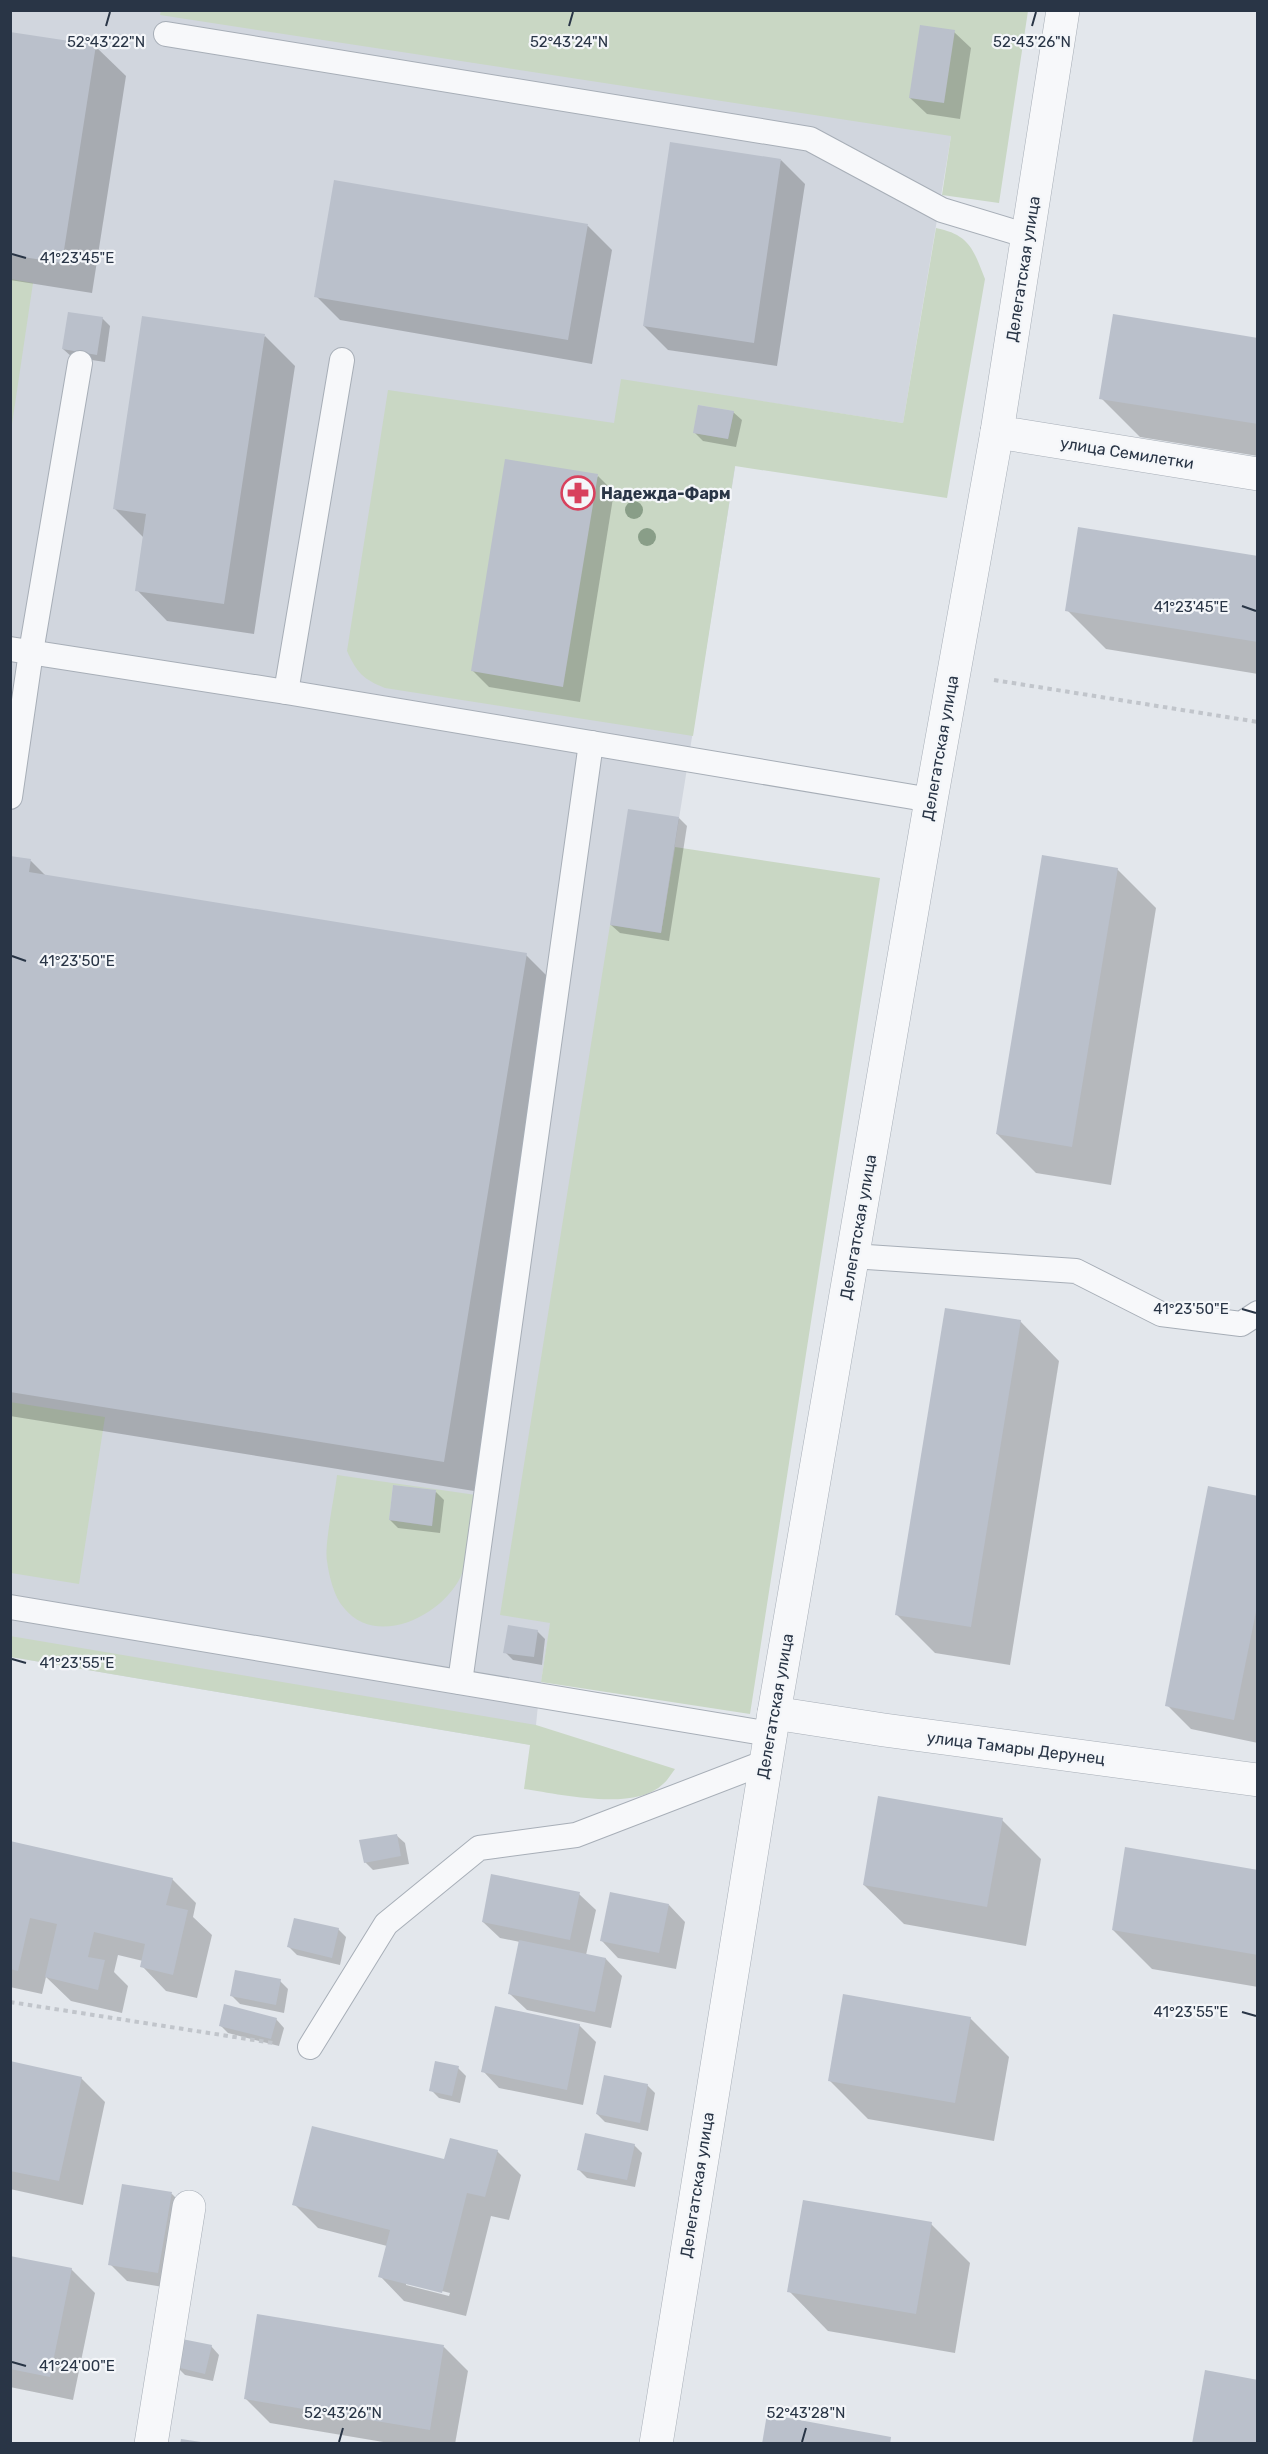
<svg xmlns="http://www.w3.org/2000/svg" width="1268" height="2454" viewBox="0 0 1268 2454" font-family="Rubik,sans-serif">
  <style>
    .built { fill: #d1d6de }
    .green { fill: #c9d7c4; fill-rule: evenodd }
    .shadow { fill: #0003; fill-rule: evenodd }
    .building { fill: #bac0cb }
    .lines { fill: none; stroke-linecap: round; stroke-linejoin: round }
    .lane-casing { stroke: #a7aeb7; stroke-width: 26 }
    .street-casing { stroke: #a7aeb7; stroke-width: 34 }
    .path { stroke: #c1c5cb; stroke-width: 4; stroke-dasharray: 4.5 4.5; stroke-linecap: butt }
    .lane { stroke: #f7f8fa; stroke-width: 24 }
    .street { stroke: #f7f8fa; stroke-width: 33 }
    .tree { fill: #899e88 }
    .ticks { fill: none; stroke: #293546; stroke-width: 2 }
    .labels { text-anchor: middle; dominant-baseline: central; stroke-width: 4.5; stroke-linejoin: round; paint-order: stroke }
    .street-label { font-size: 16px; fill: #293546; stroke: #f4f6f9 }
    .poi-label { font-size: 16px; font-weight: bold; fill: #293546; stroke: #f4f6f9; text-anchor: start }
    .ticks-label { font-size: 15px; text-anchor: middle; fill: #293546; stroke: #f4f6f9; stroke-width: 4.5; stroke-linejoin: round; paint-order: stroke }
  </style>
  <rect width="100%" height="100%" fill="#e3e7ec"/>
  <polygon class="built" points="10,11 972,11 903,423 746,399 539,1695 536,1725 531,1745 11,1657"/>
  <g class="green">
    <polygon points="161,10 1028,11 999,203 942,195 951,136 160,15"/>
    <path d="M 936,228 C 970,235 973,249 985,279 L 947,498 L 735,466 L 693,736 L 385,688 C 363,679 357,673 347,651 L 388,390 L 614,423 L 621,379 L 903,423 ZM 698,405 L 734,411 L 728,439 L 694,433 Z"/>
    <polygon points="11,279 33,283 11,431 10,279"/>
    <polygon points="675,847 880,878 750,1714 541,1682 550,1623 500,1615 610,925 661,933"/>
    <polygon points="10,1402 105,1417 79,1584 11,1573"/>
    <path d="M 337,1475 L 476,1495 C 472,1521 472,1552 461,1576 C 443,1615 377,1649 344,1608 C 334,1597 329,1576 327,1561 C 324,1545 335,1494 337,1475 ZM 393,1485 L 436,1490 L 432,1526 L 389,1520 Z"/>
    <path d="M 10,1636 L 536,1725 L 675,1769 C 671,1774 668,1780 663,1784 C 635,1812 560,1794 524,1789 L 530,1745 L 11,1657 Z"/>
  </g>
  <g class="shadow">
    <polygon points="954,32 971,48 960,119 927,114 910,98"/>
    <polygon points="10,33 95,46 126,76 92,293 10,280"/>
    <polygon points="781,160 805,184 777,366 668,350 644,326"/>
    <polygon points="336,182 588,226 612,250 592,364 340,320 316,296"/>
    <polygon points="102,318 110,326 105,362 72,357 63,349"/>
    <polygon points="265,336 295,366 254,634 167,621 137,590 144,538 114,508"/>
    <polygon points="1258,340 1258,456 1140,437 1101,398"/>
    <polygon points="733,412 742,420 736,447 703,441 695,433"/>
    <polygon points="598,476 614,492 580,702 489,687 473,671"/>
    <polygon points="1258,557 1258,674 1106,649 1067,610"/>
    <polygon points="679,818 687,826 669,941 620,933 611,925"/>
    <polygon points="10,857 31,861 47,877 526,955 556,985 474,1491 10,1416"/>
    <polygon points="1117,869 1156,908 1111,1185 1036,1173 997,1134"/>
    <polygon points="1020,1321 1059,1361 1010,1665 935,1653 896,1614"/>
    <polygon points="436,1492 444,1500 440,1533 398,1528 390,1520"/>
    <polygon points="1258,1498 1258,1743 1191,1729 1167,1705"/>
    <polygon points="537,1631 545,1639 542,1665 513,1660 505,1652"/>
    <polygon points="1002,1820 1041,1859 1026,1946 904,1924 864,1885"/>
    <polygon points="396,1835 405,1843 409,1864 373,1870 365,1862"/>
    <polygon points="10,1842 172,1879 196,1903 193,1917 212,1935 197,1998 166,1991 142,1966 143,1961 118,1955 114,1972 128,1986 122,2013 71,2001 46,1977 42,1994 10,1987"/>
    <polygon points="1258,1871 1258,1987 1152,1969 1113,1930"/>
    <polygon points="579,1894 596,1910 586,1955 606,1959 622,1976 611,2028 527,2010 510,1994 520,1942 500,1938 483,1922"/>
    <polygon points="669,1905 685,1922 676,1969 618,1958 602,1941"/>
    <polygon points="338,1929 346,1937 340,1965 297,1955 289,1947"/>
    <polygon points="280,1981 288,1989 284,2013 240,2004 232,1996"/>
    <polygon points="970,2018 1009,2057 994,2141 868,2119 829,2080"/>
    <polygon points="276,2019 284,2028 279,2046 228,2033 220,2025"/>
    <polygon points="579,2025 596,2042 583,2105 499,2088 483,2071"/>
    <polygon points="10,2062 81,2078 105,2102 83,2205 10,2189"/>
    <polygon points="458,2068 466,2076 460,2103 439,2098 431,2090"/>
    <polygon points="647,2085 655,2093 648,2131 605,2122 597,2114"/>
    <polygon points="634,2145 642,2153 635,2187 587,2178 579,2170"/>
    <path d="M 497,2151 L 521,2175 L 509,2220 L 491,2216 L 466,2316 L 404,2301 L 380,2276 L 387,2246 L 318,2228 L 294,2204 L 445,2161 ZM 406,2282 L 450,2293 L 449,2296 L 406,2285 Z"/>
    <polygon points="124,2186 172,2194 188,2210 175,2289 127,2281 110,2264"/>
    <polygon points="931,2224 970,2263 955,2353 828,2331 789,2291"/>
    <polygon points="10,2257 71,2269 95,2293 73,2400 10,2387"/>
    <polygon points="211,2346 219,2355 213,2381 185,2375 177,2367"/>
    <polygon points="444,2347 468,2371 455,2444 395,2444 270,2423 246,2399"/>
  </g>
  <g class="building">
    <polygon points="920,25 955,30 944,103 909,98"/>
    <polygon points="10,32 96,45 62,263 10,255"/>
    <polygon points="670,142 781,159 754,343 643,326"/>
    <polygon points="334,180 588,224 568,340 314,297"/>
    <polygon points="68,312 103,317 97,355 62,349"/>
    <polygon points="1113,314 1258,338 1258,424 1099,399"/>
    <polygon points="142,316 265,334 224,604 135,591 146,514 113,509"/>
    <polygon points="698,405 734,411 728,439 693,433"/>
    <polygon points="505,459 598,474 563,687 471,671"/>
    <polygon points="1078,527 1258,556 1258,642 1065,611"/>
    <polygon points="628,809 679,817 661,933 610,925"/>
    <polygon points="1042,855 1118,868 1072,1147 996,1134"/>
    <polygon points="10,856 31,859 29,872 527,953 444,1462 10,1392"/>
    <polygon points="945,1308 1021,1320 971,1627 895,1615"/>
    <polygon points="393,1485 436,1490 432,1526 389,1520"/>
    <polygon points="1208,1486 1258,1496 1258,1602 1234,1720 1165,1706"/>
    <polygon points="508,1625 538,1630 534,1657 503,1653"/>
    <polygon points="878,1796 1003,1818 987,1907 863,1885"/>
    <polygon points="397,1834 401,1856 364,1863 359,1840"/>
    <polygon points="10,1841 173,1878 166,1905 188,1910 173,1975 140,1967 145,1944 94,1932 88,1957 105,1960 98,1990 45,1977 57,1924 30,1918 18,1971 10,1969"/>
    <polygon points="1125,1847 1258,1870 1258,1955 1112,1930"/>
    <polygon points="491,1874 580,1892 570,1940 482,1922"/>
    <polygon points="610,1892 669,1904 659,1953 600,1941"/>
    <polygon points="294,1918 339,1928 332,1958 287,1947"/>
    <polygon points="519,1940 606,1958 595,2012 508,1994"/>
    <polygon points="235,1970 281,1979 276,2005 230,1996"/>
    <polygon points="843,1994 971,2017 955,2103 828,2081"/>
    <polygon points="224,2004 277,2018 271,2039 219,2026"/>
    <polygon points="495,2006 580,2024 567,2090 481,2072"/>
    <polygon points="10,2061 82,2077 59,2181 10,2171"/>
    <polygon points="435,2061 459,2066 452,2096 429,2091"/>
    <polygon points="604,2075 648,2084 640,2123 596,2114"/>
    <polygon points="312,2126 444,2159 450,2138 498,2150 485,2197 467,2193 442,2293 378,2277 390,2230 292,2205"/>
    <polygon points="585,2133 635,2144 627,2180 577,2170"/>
    <polygon points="122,2184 172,2192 158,2273 108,2265"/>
    <polygon points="803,2200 932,2222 916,2314 787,2292"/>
    <polygon points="10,2256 72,2268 50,2377 10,2369"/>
    <polygon points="257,2314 444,2345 430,2430 244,2399"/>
    <polygon points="182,2339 212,2345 205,2374 176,2367"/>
    <polygon points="1205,2370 1258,2380 1258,2444 1192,2444"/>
    <polygon points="767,2414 891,2437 890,2444 762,2444"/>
    <polygon points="181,2439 201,2442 201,2444 180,2444"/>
  </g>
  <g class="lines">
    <defs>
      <g id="lane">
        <polyline points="166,34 810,139 942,210 1028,236"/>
        <polyline points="10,649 286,692 931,800"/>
        <polyline points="286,692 342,360"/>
        <polyline points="10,797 31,652 80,363"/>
        <polyline points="852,1256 1076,1271 1161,1314 1241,1324 1258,1313"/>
        <polyline points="10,1607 770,1734"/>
        <polyline points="460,1682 591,743"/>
        <polyline points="310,2047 386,1924 479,1848 576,1835 766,1762"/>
      </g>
      <g id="street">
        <polyline points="997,432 1258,474"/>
        <polyline points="774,1713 884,1730 1258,1780"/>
        <polyline points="151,2444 189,2207"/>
        <polyline points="656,2444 774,1713 931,800 997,432 1063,10"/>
      </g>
    </defs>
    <use href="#lane" class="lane-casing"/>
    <use href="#street" class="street-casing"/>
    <g class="path">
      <polyline points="994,680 1258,722"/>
      <polyline points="10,2002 273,2043"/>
    </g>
    <use href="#lane" class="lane"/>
    <use href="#street" class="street"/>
  </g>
  <g class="tree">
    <circle cx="634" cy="510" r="9"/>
    <circle cx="647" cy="537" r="9"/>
  </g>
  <path class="ticks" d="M 106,26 L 110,12M 569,26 L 573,12M 1032,26 L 1036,12M 12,254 L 26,258M 1242,606 L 1256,611M 12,956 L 26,961M 1242,1309 L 1256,1313M 12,1659 L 26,1663M 1242,2012 L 1256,2016M 12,2362 L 26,2366M 339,2442 L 343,2428M 802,2442 L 806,2428"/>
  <defs>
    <symbol id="pharmacy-ring" viewBox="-11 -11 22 22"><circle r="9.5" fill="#f4f6f9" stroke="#d8415d" stroke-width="1.5"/><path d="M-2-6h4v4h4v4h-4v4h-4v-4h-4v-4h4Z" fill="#d8415d"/></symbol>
  </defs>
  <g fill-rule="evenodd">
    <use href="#pharmacy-ring" x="559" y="474" width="38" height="38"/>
  </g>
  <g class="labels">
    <g class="street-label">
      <text transform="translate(1023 269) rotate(-81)">Делегатская улица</text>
      <text transform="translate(1127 453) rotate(9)">улица Семилетки</text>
      <text transform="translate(940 748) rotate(-80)">Делегатская улица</text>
      <text transform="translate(858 1227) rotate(-80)">Делегатская улица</text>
      <text transform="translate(775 1706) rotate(-80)">Делегатская улица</text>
      <text transform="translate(1016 1748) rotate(7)">улица Тамары Дерунец</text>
      <text transform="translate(697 2185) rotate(-81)">Делегатская улица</text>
    </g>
    <g class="poi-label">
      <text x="601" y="493">Надежда-Фарм</text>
    </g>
  </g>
  <g class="ticks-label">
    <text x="106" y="47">52°43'22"N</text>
    <text x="569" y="47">52°43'24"N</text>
    <text x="1032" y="47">52°43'26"N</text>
    <text x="77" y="263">41°23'45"E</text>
    <text x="1191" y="612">41°23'45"E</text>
    <text x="77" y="966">41°23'50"E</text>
    <text x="1191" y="1314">41°23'50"E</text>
    <text x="77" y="1668">41°23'55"E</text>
    <text x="1191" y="2017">41°23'55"E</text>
    <text x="77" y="2371">41°24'00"E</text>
    <text x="343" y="2418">52°43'26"N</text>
    <text x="806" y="2418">52°43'28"N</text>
  </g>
  <rect width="1268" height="2454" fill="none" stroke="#293546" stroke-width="24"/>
</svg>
